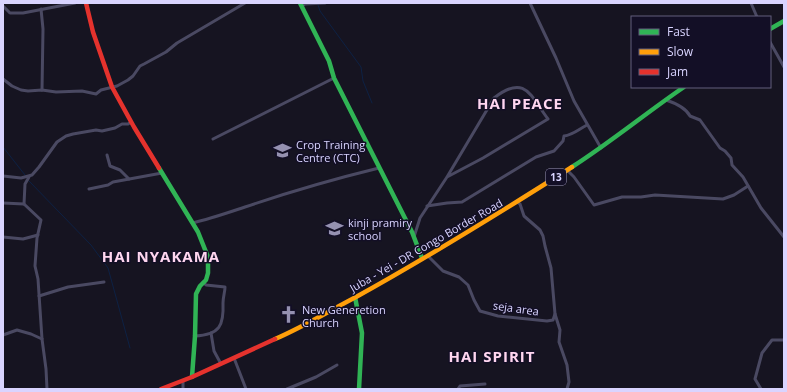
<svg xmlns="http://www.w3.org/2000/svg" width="787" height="392" viewBox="0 0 787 392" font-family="'Open Sans',sans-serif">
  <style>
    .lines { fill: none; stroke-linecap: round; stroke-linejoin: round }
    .stream { stroke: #0d2144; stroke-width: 1 }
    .street { stroke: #4a4962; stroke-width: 3 }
    .fast { stroke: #30b455; stroke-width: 4.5 }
    .slow { stroke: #ff9f0a; stroke-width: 4.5 }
    .jam { stroke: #e5322d; stroke-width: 4.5 }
    .labels { text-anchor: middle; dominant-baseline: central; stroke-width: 3; stroke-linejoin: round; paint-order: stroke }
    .shield { fill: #130f26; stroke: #9e99be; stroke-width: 1 }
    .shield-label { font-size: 10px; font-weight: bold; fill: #d9d4ff }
    .poi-label { font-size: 11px; fill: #d9d4ff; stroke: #130f26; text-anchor: start }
    .street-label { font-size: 11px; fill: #d9d4ff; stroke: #130f26 }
    .district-label { font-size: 15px; font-weight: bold; letter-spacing: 1px; fill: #ffd6f0; stroke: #130f26 }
  </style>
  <rect width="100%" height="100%" fill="#161421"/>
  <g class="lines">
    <g class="stream">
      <polyline points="318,5 320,11 361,67 363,81 372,103"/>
      <polyline points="3,147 25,175"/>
      <polyline points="29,181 91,245 108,268 130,348"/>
    </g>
    <g class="street">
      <polyline points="530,3 556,58 574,101 601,148"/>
      <polyline points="751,3 757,17"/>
      <polyline points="3,6 10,13 23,13 75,3"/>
      <polyline points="302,6 305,4 325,3"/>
      <polyline points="41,9 43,29 42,90"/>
      <polyline points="770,42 784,67"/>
      <polyline points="3,79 12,86 21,90 28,91 42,90 56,92 82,91 96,94 101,90 117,86 128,80 133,76 140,66 144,64 166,52 177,43 245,3"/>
      <path d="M 666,100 C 675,103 686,108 690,116 L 700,120 L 720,148 L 725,151 L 731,158 L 732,165 L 743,177 L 761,208 L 784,237"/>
      <polyline points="213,139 334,78"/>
      <polyline points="107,155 110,166 120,170 129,179"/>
      <polyline points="567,170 574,177 594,205 622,197 641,197 655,195 723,199 734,195 748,186"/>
      <polyline points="3,176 21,178 32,175 39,167 57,142 66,136 73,134 96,130 102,131 115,128 122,124 128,124 131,122"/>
      <polyline points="89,189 108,185 113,182 162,173"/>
      <polyline points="517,202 520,204 524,216 540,230 543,236 545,246 551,268 555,314 560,330 559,342 567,365 569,382 567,389"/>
      <polyline points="3,203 24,204 41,220 37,238 35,266 38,279 42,339 46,369 47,389"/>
      <polyline points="24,204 25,184 29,177"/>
      <path d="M 427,206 L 447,203 L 462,202 L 536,157 L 554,151 L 563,141 L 564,136 C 573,135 579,129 587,125"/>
      <path d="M 192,223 C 210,219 227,213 245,207 C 289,192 334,179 379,168"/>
      <polyline points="3,237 23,239 38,235"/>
      <path d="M 414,237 L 420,218 L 447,177 L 494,98 C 526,73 531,97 548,119 L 483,158 L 447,177"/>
      <polyline points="428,256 443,271 459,277 468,285 474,300 480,311 498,316 547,321 553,320 555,314"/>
      <polyline points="39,296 68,287 104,282"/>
      <polyline points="211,333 214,351 221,364"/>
      <polyline points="3,335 17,330 31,334 42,339"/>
      <path d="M 195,336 C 220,335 224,325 223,303 C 223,297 225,292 225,287 L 206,285 L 203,282"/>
      <polyline points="234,358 246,389"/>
      <polyline points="183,389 183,381"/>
      <polyline points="287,389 316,377 337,365"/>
      <polyline points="458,389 460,386 485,384"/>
      <polyline points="761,389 755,379 762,353 772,340 784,340"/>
    </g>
    <g class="fast">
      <polyline points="300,3 329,61 334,78 412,232 422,258"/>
      <polyline points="770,29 784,21"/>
      <path d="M 572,167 C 611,142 646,113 684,87"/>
      <polyline points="159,168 198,232 208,257 208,273 206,280 200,286 196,294 195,336 192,377"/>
      <polyline points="355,297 362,333 359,389"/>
    </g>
    <path class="slow" d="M 275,339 C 303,327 329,311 356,297 C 430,256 501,212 572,167"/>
    <g class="jam">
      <polyline points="86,3 93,32 112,87 134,127 159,168"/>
      <polyline points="161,389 192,377 275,339"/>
    </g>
  </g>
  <defs>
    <symbol id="university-bare" viewBox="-9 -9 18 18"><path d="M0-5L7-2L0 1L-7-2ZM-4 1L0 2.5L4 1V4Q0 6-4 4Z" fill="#9591b1" stroke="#130f26" stroke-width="2.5" paint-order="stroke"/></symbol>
    <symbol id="school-bare" viewBox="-9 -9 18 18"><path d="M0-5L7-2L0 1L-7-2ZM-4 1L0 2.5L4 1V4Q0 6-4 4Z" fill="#9591b1" stroke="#130f26" stroke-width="2.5" paint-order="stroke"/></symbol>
    <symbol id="church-bare" viewBox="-9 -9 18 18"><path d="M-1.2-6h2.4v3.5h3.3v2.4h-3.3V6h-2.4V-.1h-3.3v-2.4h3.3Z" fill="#9591b1" stroke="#130f26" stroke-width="2.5" paint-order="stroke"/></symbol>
  </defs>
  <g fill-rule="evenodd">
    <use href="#university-bare" x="270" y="138" width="25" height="25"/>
    <use href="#school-bare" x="322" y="216" width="25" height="25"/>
    <use href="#church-bare" x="276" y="302" width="25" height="25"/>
  </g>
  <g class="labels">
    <rect class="shield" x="546" y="169" width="20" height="16" rx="3"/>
    <g class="shield-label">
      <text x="556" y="177">13</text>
    </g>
    <g class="poi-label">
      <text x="296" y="144">Crop Training<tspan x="296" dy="13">Centre (CTC)</tspan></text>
      <text x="348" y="222">kinji pramiry<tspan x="348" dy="13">school</tspan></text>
      <text x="302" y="309">New Generetion<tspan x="302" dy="13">Church</tspan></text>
    </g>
    <g class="street-label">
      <text transform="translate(426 245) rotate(-30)">Juba - Yei - DR Congo Border Road</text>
      <text transform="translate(516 308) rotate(8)">seja area</text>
    </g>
    <g class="district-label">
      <text x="520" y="103">HAI PEACE</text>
      <text x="161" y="256">HAI NYAKAMA</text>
      <text x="492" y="356">HAI SPIRIT</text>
    </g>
  </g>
  <rect width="787" height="392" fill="none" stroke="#d9d4ff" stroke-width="8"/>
  <rect x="631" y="16" width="140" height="72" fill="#130f26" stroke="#625e7d"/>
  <rect x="639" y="29" width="20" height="6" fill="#30b455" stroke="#625e7d"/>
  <text x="667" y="36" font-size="12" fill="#d9d4ff">Fast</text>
  <rect x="639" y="49" width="20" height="6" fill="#ff9f0a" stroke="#625e7d"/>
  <text x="667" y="56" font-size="12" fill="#d9d4ff">Slow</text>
  <rect x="639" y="69" width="20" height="6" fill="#e5322d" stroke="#625e7d"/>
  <text x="667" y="76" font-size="12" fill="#d9d4ff">Jam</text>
</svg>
